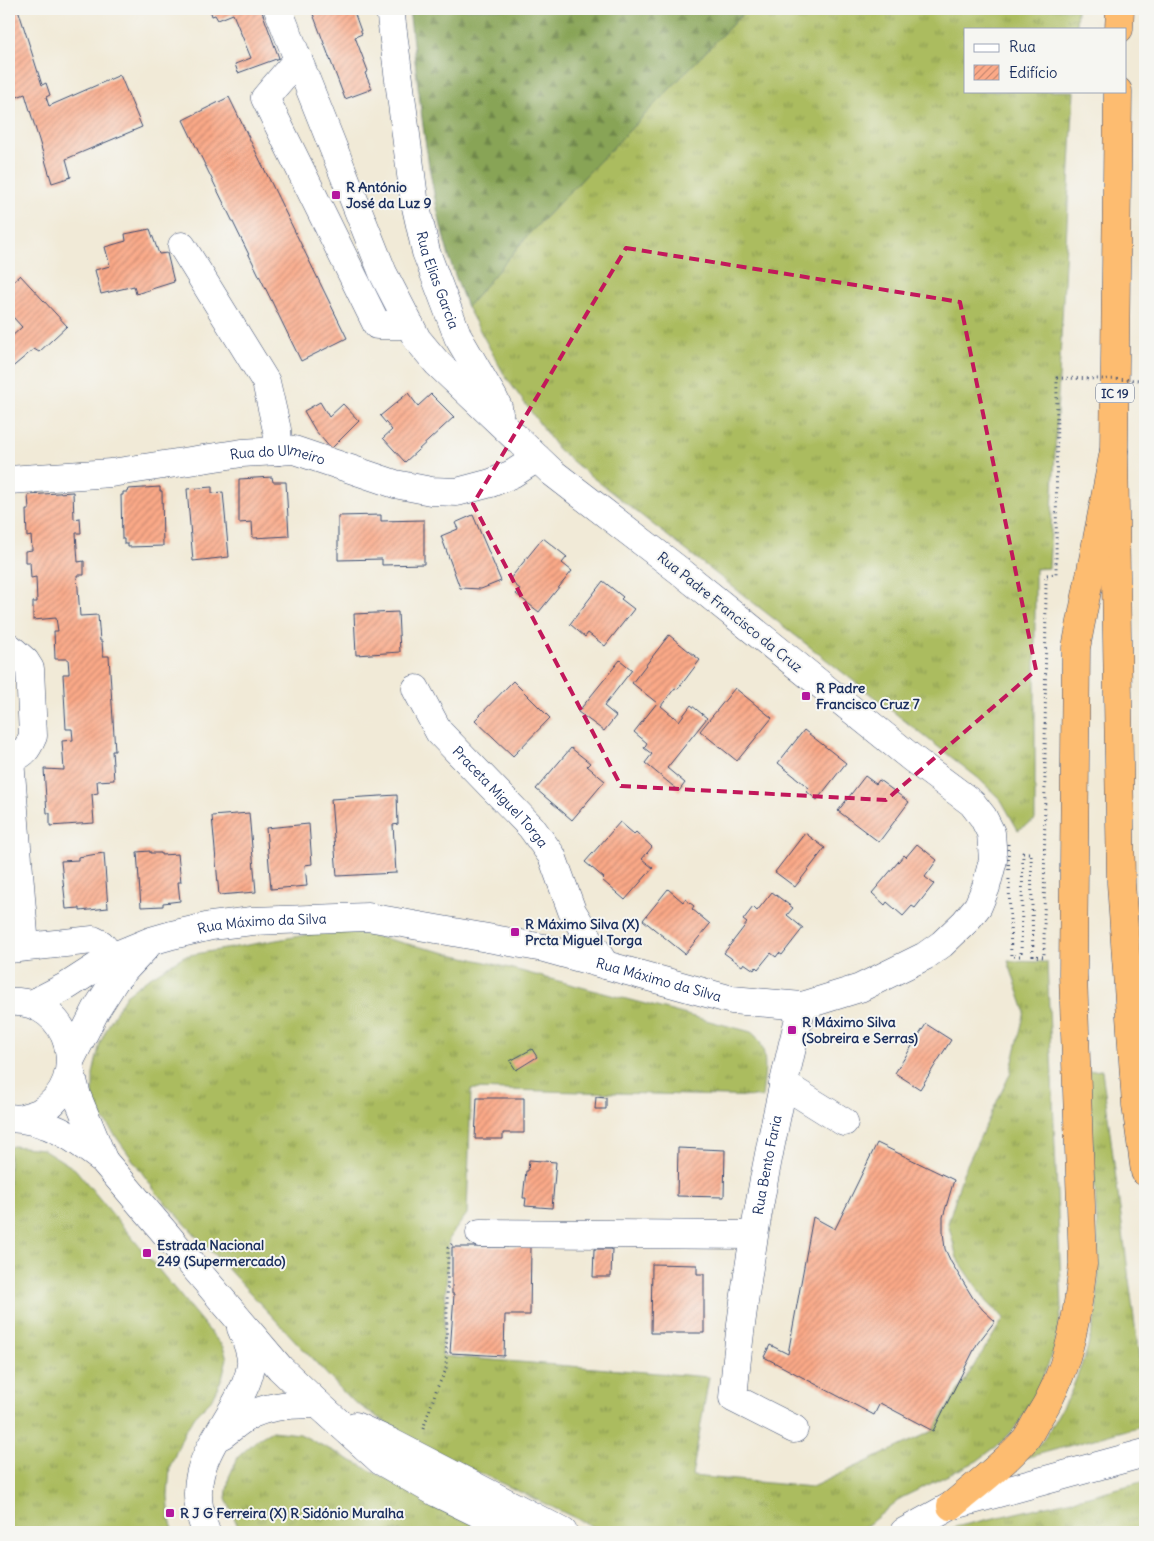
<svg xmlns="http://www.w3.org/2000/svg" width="1154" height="1541" viewBox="0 0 1154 1541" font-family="Delius,sans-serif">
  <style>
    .grass { fill: url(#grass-tufts); stroke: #63765e }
    .forest { fill: url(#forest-firs); stroke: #526a5a }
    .building { fill: url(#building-hatch) }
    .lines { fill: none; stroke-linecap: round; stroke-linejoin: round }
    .minor-casing { stroke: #3b4b70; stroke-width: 29 }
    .highway-casing { stroke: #3b4b70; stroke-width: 29 }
    .path { stroke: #3b4b70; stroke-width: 3; stroke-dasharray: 1 4; stroke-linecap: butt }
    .minor { stroke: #fff; stroke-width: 28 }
    .highway { stroke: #fdbc70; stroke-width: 28 }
    .path-bridge { stroke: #3b4b70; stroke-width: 3; stroke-dasharray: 1 4; stroke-linecap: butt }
    .marked { fill: none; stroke: #c2185b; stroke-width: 4; stroke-dasharray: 10 6; stroke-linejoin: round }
    .poi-dot { fill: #b5179e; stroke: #f6f6f2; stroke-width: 2 }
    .labels { text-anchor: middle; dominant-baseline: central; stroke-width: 4; stroke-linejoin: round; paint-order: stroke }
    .shield { fill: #f6f6f2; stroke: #5d6b8a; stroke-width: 1 }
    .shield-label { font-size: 12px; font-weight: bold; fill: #1b2f5e }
    .poi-label { font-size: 14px; font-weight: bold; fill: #1b2f5e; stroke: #f6f6f2; text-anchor: start }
    .street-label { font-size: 14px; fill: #1b2f5e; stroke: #f6f6f2 }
  </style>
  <defs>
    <pattern id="grass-tufts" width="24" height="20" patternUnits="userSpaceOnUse" patternTransform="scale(1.25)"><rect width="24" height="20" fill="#abbc5f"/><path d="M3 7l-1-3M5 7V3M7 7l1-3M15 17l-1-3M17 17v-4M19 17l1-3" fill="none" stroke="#8a9952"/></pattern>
    <pattern id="forest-firs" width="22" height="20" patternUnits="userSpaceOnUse" patternTransform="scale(1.25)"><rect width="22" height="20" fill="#88a456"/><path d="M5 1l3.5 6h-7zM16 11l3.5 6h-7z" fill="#6e864a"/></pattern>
    <pattern id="building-hatch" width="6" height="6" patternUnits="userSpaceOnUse" patternTransform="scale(1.25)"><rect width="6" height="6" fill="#fba987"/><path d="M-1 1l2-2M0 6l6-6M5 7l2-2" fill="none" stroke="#ca8a72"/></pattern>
  </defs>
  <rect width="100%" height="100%" fill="#f6f6f2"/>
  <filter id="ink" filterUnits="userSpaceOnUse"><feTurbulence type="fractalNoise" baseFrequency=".02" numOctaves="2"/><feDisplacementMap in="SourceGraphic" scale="10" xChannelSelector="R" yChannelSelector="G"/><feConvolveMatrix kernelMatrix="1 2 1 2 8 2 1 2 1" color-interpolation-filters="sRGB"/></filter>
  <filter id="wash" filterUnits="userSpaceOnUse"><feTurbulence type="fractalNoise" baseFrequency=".0096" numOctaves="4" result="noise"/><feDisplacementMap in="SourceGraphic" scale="20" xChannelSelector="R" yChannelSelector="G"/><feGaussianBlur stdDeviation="1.12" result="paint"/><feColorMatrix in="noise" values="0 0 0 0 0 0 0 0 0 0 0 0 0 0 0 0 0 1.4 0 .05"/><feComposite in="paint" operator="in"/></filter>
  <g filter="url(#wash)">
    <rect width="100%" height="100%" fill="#f1ead7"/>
    <g class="grass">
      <polygon points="747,9 1077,9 1076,29 965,29 965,91 1074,91 1049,568 1035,569 1035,820 1018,830 1001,800 978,778 583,470 558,449 505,376 467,307 529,234"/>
      <path d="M 356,932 L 490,963 L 751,1032 C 771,1046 764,1076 762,1097 L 471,1089 L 467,1214 L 449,1238 L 442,1356 L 709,1377 L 692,1476 L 812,1487 L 933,1431 L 1004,1318 L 987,1302 L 957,1258 L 948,1223 L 963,1173 L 1010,1074 L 1025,1011 L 1008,961 L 1047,962 L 1062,1307 L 1054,1350 L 1040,1384 L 1017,1426 L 1001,1443 L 977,1461 L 901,1498 L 859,1532 L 605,1532 L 416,1443 L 350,1399 L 158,1195 L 101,1116 L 93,1100 L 93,1074 L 100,1043 L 111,1020 L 126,995 L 147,979 L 184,956 L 317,933 Z"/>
      <polygon points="1102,1070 1145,1403 1145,1425 1025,1458 1044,1439 1071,1392 1086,1353 1096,1315 1099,1267 1089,1071"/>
      <polygon points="13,1146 43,1149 75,1169 223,1347 227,1358 222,1378 211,1400 195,1416 184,1433 170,1467 168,1496 170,1520 174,1532 9,1532 9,1148"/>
      <polygon points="272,1431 300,1434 490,1532 240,1532 226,1498 229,1477 238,1457 258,1439"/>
      <polygon points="1145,1481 1145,1532 943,1532 955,1527 1081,1498"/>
    </g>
    <path class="forest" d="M 409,9 L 747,9 L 529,234 L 467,307 C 461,291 454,274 449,257 C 426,176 419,92 409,9 Z"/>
    <g id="blocks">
      <g class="building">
        <polygon points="9,9 18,9 42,85 46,83 50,95 46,97 49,106 120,75 142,127 66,159 71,177 52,183 25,94 9,100 9,52 11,52 9,44"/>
        <polygon points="210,9 261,9 279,58 238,73 235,64 251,58 233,14 218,20 215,15 212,16"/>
        <polygon points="326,9 353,9 362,34 355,37 368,71 365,73 372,89 345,99 313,14"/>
        <polygon points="229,97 347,338 301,361 183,120"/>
        <polygon points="150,229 159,254 167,253 174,282 136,294 134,286 101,294 95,270 110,266 105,247 126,241 125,234"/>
        <polygon points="20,275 67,326 39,352 34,349 9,370 9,337 10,338 22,327 12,316 9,319 9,285"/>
        <polygon points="408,393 418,406 431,394 454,417 405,462 383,438 392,430 380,416"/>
        <polygon points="320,402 329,417 343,404 359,421 331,449 315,430 304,411"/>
        <polygon points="272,477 273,482 286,482 289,536 253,538 252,522 239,523 239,479"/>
        <polygon points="160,487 160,491 162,491 163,546 128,547 128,544 124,544 124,539 122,539 121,495 123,495 123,492 127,492 128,489"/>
        <polygon points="212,487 212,493 223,492 229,557 193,561 187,489"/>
        <polygon points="73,492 74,519 80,518 81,533 76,533 78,562 84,561 84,575 77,575 80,616 98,615 100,641 102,641 103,656 109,656 115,751 112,751 114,780 97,781 98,793 92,794 94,823 50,826 50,813 47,813 44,769 64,770 62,741 73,740 72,729 66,729 63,674 69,674 69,672 68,659 55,659 54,631 58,631 56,618 33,620 33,602 37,602 36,577 31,578 30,562 25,562 25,551 32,550 32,549 31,536 27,537 26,510 29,510 28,495"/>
        <polygon points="381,515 381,521 424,520 424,564 382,565 382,559 338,560 338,516"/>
        <polygon points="473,515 501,581 481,589 460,588 441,536 458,529 455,523"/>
        <polygon points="543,538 567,557 562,563 572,571 539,612 516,594 520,589 509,580"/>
        <polygon points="603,581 623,597 621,599 634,609 605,646 588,633 585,637 570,624"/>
        <polygon points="398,612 400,652 356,655 354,614"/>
        <polygon points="669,635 700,660 678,689 675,688 661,706 679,721 691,705 707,718 667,768 685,783 679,791 645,763 652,754 644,748 647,743 634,732 657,703 632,683"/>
        <polygon points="620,660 632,670 604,706 616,716 604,731 578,712"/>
        <polygon points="513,681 550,718 513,756 475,720"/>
        <polygon points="735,688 772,718 737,761 700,731"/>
        <polygon points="804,730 846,763 817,800 806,791 809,788 778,763"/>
        <polygon points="571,748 590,763 587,766 605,781 572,820 536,789"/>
        <polygon points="865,776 876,784 879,780 909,802 879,842 838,811"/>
        <polygon points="397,795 398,824 393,825 396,873 337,876 331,799"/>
        <polygon points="249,813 256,892 219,895 212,816"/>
        <polygon points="620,822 634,834 636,832 652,847 642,859 653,868 625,900 602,880 604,878 585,862"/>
        <polygon points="309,824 312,864 305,865 307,886 271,889 266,828"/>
        <polygon points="805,833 825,848 795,887 775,872"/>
        <polygon points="917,844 937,860 925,877 934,884 915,908 912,906 903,916 887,902 885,905 872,893 904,855 906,857"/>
        <polygon points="150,851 150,853 161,853 161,855 178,854 181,882 178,882 180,901 163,903 163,906 141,907 137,852"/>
        <polygon points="104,853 108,908 80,911 80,908 66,909 61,861 78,860 78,857"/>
        <polygon points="668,889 683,902 685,899 694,906 692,909 710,924 685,954 643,920"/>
        <polygon points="772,892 793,908 787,915 803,928 782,955 779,953 776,957 771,953 758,969 756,967 754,970 744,963 742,966 724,953 747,923 743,920 753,907 757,911"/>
        <polygon points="926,1024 951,1040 920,1089 895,1073"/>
        <polygon points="532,1049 537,1057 516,1070 510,1061"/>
        <polygon points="596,1097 606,1098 606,1109 595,1109"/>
        <polygon points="477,1098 524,1098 524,1133 503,1133 503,1139 475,1139"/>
        <polygon points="877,1143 954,1180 943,1217 943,1232 945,1249 951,1262 973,1298 983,1310 995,1321 977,1344 933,1431 880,1403 874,1415 764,1357 770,1345 788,1354 813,1217 835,1229"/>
        <polygon points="678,1148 725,1150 724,1197 677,1196"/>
        <polygon points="529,1160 556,1162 552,1208 525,1206 526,1198 523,1198 526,1171 528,1171"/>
        <polygon points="452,1247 531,1247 530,1315 505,1315 504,1356 450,1353 454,1294 452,1294"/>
        <polygon points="594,1249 612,1249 611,1277 593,1277"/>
        <polygon points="652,1264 697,1265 697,1274 704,1274 704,1333 651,1333"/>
      </g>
    </g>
  </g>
  <g filter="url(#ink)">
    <use href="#blocks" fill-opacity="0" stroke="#3b4b70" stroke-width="1"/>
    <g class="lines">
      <defs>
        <g id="minor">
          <path id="s1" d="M 390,9 L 414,198 L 426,252 L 458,337 L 493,397 L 498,407 L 499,414"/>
          <polyline points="298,59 265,98 377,325 410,325"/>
          <polyline points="182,246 266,382 277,430 279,451"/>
          <path id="s2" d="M 9,480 L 111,473 L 242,453 L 294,450 L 395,484 L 431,491 L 457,492 L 491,483 L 512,474 L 537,458"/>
          <path d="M 9,647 L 25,661 L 30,669 L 33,736 C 27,750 24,754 10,760"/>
          <path id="s3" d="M 416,689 L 439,732 L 531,827 L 552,856 L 572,911 L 605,965"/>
          <polyline points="10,760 25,947"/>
          <polyline points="9,949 93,940 101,944 112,957"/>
          <path d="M 9,1002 C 71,998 93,1081 40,1112 C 35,1115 27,1116 22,1118"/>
          <path id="s4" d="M 32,1004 L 67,986 L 112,957 L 151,941 L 172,935 L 211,926 L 252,921 L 368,917 L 544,948 L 732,1000 L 802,1006 L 860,988 L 925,956 L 942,944 L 965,922 L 978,906 L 986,887 L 993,860 L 991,833 L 983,817 L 972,803 L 913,759 L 680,571 L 553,473 L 437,363 L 417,339 L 383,273 L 278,9"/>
          <polyline points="71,1059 96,1010 115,980 146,947"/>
          <polyline points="70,1069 77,1096 103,1159"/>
          <polyline points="783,1084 844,1122"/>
          <path d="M 9,1118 C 48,1119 73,1137 103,1160 L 280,1368 L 318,1404 L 381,1461 L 437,1493 L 517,1532"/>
          <polyline points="480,1233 753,1235"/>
          <polyline points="355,1426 390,1442 563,1532"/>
          <path id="s5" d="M 794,1429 L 733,1398 C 745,1265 770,1135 802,1006"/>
          <path d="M 222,1435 C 232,1428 241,1419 252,1414 C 273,1405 295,1404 318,1404"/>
          <path d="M 206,1532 C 185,1479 208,1452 234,1407 C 241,1394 249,1381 251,1365 C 252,1352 246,1339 241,1328"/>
          <polyline points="904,1532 951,1506 1145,1453"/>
        </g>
        <g id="highway">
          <polyline points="1119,29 1120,9"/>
          <polyline points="1118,91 1114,451 1121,883 1136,1105 1145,1172"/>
          <path d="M 951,1506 C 976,1485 1003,1465 1025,1440 C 1030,1434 1033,1427 1037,1420 C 1068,1373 1077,1320 1083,1264 L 1073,974 L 1076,648 L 1114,451"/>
        </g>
      </defs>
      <use href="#minor" class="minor-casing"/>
      <use href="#highway" class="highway-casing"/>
      <polyline class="path" points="423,1429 437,1388 446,1370 448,1248 454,1242"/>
      <use href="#minor" class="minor"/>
      <use href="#highway" class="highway"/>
      <polyline class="path-bridge" points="1008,844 1011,956 1021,956 1023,853 1031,853 1033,956 1044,957 1046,575 1056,574 1057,378 1145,380"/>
    </g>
  </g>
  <path class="marked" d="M 626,248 L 960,302 L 1036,670 L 886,800 L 621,786 L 473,504 Z"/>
  <g class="poi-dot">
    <rect x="331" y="190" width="10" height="10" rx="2.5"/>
    <rect x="801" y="691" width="10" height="10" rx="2.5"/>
    <rect x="510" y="927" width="10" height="10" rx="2.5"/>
    <rect x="787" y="1025" width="10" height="10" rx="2.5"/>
    <rect x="142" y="1248" width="10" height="10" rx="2.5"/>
    <rect x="165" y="1508" width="10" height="10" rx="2.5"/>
  </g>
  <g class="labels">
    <rect class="shield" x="1096" y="383.5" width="38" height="19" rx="4"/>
    <g class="shield-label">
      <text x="1115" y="393">IC 19</text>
    </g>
    <g class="poi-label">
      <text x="346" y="187">R António<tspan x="346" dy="16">José da Luz 9</tspan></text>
      <text x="816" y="688">R Padre<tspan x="816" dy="16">Francisco Cruz 7</tspan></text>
      <text x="525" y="924">R Máximo Silva (X)<tspan x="525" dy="16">Prcta Miguel Torga</tspan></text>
      <text x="802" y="1022">R Máximo Silva<tspan x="802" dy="16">(Sobreira e Serras)</tspan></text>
      <text x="157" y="1245">Estrada Nacional<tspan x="157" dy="16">249 (Supermercado)</tspan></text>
      <text x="180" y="1513">R J G Ferreira (X) R Sidónio Muralha</text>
    </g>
    <g class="street-label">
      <text stroke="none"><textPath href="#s1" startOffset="276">Rua Elias Garcia</textPath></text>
      <text stroke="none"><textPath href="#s2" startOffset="271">Rua do Ulmeiro</textPath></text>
      <text transform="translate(730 612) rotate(39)">Rua Padre Francisco da Cruz</text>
      <text stroke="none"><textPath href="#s3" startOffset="138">Praceta Miguel Torga</textPath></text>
      <text stroke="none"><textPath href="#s4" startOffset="248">Rua Máximo da Silva</textPath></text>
      <text stroke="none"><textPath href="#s4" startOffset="652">Rua Máximo da Silva</textPath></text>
      <text stroke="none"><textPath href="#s5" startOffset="304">Rua Bento Faria</textPath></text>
    </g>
  </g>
  <rect width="1154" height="1541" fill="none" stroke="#f6f6f2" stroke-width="30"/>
  <rect x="964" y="28" width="162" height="65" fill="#f6f6f2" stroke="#9ea6b7"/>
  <rect x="974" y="44" width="25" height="8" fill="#ffffff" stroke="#9ea6b7"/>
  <text x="1009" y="52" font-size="15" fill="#1b2f5e">Rua</text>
  <rect x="974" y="65" width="25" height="15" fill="url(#building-hatch)" stroke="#9ea6b7"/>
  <text x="1009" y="78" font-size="15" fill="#1b2f5e">Edifício</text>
</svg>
